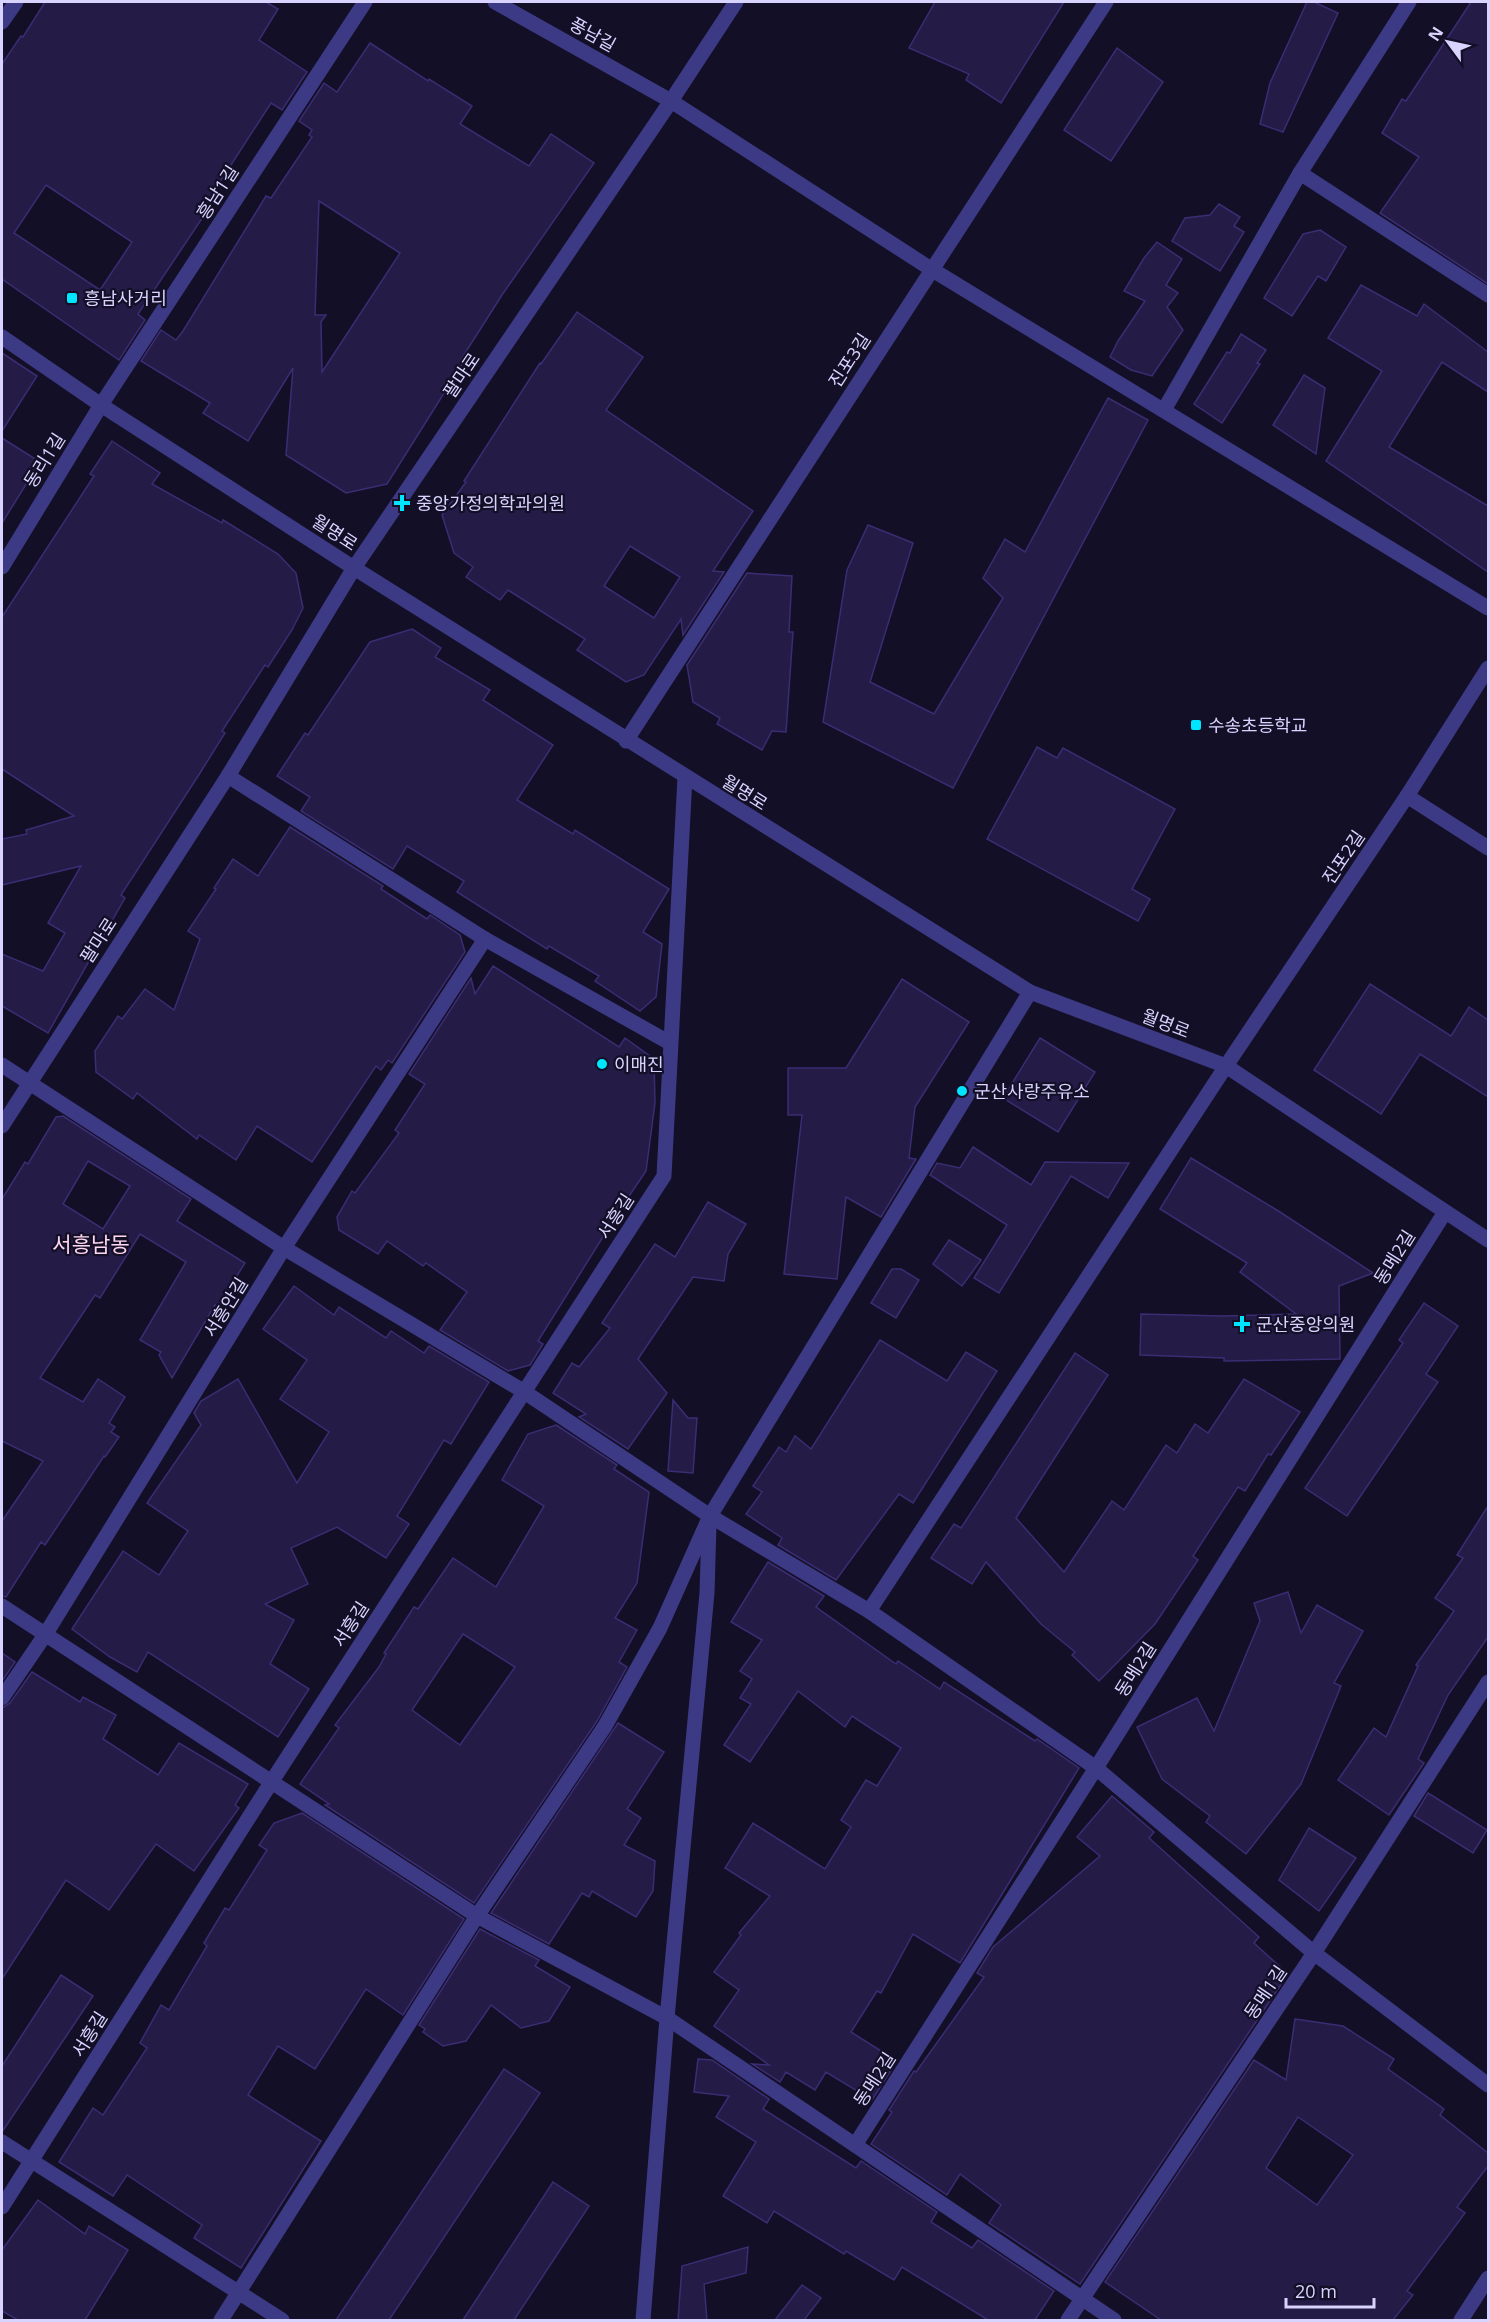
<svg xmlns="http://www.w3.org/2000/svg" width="1490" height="2322" viewBox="0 0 1490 2322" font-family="'Open Sans','Noto Sans KR',sans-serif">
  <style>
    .building { fill: #241b47; stroke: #3b2d73; stroke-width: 1.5; fill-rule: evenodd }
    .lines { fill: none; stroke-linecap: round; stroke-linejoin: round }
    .minor { stroke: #3d3a85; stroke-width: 15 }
    .tertiary { stroke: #3d3a85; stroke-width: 15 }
    .poi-dot { fill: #00e5ff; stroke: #130f26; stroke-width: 2 }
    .labels { text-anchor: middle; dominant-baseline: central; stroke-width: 4.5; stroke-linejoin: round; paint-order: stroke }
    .street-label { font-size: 18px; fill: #d9d4ff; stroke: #130f26 }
    .poi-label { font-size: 18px; fill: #d9d4ff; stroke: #130f26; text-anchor: start }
    .quarter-label { font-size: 21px; fill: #ffd6f0; stroke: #130f26 }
  </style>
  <rect width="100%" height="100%" fill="#130f26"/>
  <g class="building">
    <path d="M 45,2 L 266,2 L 278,9 L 259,40 L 307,72 L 282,110 L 271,103 L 209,199 L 213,202 L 138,314 L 145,320 L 119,360 L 2,279 L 2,64 L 21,36 L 23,37 ZM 46,185 L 132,242 L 100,290 L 14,233 Z"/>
    <polygon points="935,2 1064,2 1001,103 966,80 969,74 909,48"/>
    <polygon points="1307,2 1314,2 1338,13 1283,132 1260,124 1270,83"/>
    <polygon points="1471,2 1488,2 1488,284 1380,213 1419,157 1382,133 1402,99 1406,101"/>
    <path d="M 370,43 L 428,81 L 429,79 L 472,106 L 460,124 L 529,166 L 551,134 L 594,163 L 502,295 L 460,361 L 463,363 L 387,484 L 346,493 L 286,455 L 293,368 L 248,441 L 203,413 L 210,403 L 141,361 L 161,330 L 176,340 L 183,331 L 266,196 L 271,198 L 312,137 L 309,135 L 312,130 L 299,121 L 324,83 L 337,92 ZM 319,201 L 400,253 L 322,372 L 321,322 L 326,315 L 315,315 Z"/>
    <polygon points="1117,48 1163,82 1111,161 1064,130"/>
    <polygon points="1219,204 1240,217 1234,226 1244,232 1220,271 1172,241 1185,218 1210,215"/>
    <polygon points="1320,230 1346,247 1326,281 1318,276 1292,316 1264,298 1303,234"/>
    <polygon points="1157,242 1182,259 1166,285 1178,293 1167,307 1183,330 1152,376 1131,370 1110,357 1118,341 1145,301 1124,291 1144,258"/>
    <polygon points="1361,285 1417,316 1424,304 1488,352 1488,392 1442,362 1389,447 1488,506 1488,572 1326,461 1382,371 1328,338"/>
    <path d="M 577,312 L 643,357 L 606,410 L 753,511 L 713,571 L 724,572 L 683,635 L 681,619 L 644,675 L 626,682 L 577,650 L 585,639 L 508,590 L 500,600 L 466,577 L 473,567 L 454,553 L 442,515 L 466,482 L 464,481 L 540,363 L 541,364 ZM 630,546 L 680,577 L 654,618 L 604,586 Z"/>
    <polygon points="1241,334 1266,350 1257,363 1260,364 1222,423 1194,404 1227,352 1230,353"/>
    <polygon points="2,353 37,376 2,431"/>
    <polygon points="1304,375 1325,388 1316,454 1273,425"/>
    <polygon points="1108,398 1148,420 953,788 823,722 847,570 868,525 913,543 870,682 934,714 1003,598 983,578 1005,539 1025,552"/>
    <polygon points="2,438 40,462 2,523"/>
    <polygon points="112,441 160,473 152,484 222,523 223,520 278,554 296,573 303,608 292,630 268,667 265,665 222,731 225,733 200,773 121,895 125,898 48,1033 2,1006 2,954 43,971 65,933 48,923 81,866 2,885 2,839 27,834 26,830 74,816 2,769 2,617 94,476 90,474"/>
    <polygon points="747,573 792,576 789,632 793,632 786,732 772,731 762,750 717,724 720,718 693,702 687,665"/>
    <polygon points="412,629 441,648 435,657 490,690 483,700 553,745 517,800 573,834 575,830 669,889 643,932 662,944 656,997 640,1011 595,981 599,976 549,946 547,949 457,892 464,881 407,846 393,869 301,811 310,797 277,776 305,733 308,735 370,642"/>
    <polygon points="1037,747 1057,758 1063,748 1175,809 1132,889 1150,899 1138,921 987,839"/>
    <polygon points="290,827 383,886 381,889 427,919 430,915 460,935 465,952 392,1063 388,1060 381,1070 376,1066 312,1162 257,1126 236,1160 199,1135 197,1139 137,1093 133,1099 96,1072 95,1051 118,1016 122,1019 145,989 174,1010 200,939 188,931 216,889 214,888 233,859 258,876"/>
    <polygon points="493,966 619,1047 625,1038 654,1059 655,1103 646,1171 621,1208 538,1341 543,1344 530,1365 508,1371 440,1330 467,1292 426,1263 423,1266 387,1241 378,1254 339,1230 337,1217 352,1191 355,1193 399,1133 395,1130 425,1084 409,1074 471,978 475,994"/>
    <polygon points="902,979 969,1022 915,1107 909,1158 916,1159 881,1217 846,1197 837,1279 784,1274 802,1115 788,1115 788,1068 846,1068"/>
    <polygon points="1370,984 1451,1036 1469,1007 1488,1020 1488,1097 1420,1054 1381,1114 1314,1070"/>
    <polygon points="1040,1038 1095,1072 1058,1132 1003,1098"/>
    <path d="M 63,1116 L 191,1199 L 177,1221 L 245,1263 L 218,1306 L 215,1305 L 172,1378 L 159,1355 L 161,1352 L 140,1340 L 186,1262 L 140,1234 L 100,1298 L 95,1295 L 40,1378 L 83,1402 L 98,1379 L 125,1397 L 109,1423 L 115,1427 L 111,1432 L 119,1437 L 105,1457 L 104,1456 L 45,1545 L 41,1542 L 6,1597 L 2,1596 L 2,1521 L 43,1461 L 2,1441 L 2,1199 L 25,1162 L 28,1164 L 56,1117 ZM 88,1161 L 130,1186 L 103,1229 L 63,1204 Z"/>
    <polygon points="973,1147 1031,1185 1045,1162 1129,1163 1108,1198 1071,1176 999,1293 974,1278 1007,1225 930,1175 937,1163 960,1168"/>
    <polygon points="1191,1158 1280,1212 1373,1273 1339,1286 1340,1359 1224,1361 1224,1358 1140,1355 1141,1314 1223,1316 1296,1314 1240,1272 1247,1263 1160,1209"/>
    <polygon points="708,1202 746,1224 728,1254 724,1281 693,1277 638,1359 667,1393 628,1449 579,1417 586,1414 553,1393 572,1363 579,1367 610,1328 602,1323 655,1244 675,1257"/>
    <polygon points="949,1240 981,1260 962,1286 933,1264"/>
    <polygon points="892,1269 901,1269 919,1280 896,1318 871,1303"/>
    <polygon points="294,1286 334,1315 339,1307 386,1338 391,1331 424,1353 429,1346 489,1382 451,1444 444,1440 397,1516 409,1524 386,1558 337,1527 291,1548 308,1584 265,1604 294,1620 270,1664 309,1689 278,1737 148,1652 137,1672 110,1657 72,1629 123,1551 159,1575 188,1531 147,1503 201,1425 194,1413 201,1401 238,1379 297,1483 329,1432 280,1399 307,1360 263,1329"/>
    <polygon points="1424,1303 1458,1326 1426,1374 1438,1382 1347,1516 1305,1488 1403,1343 1399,1340"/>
    <polygon points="880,1340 947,1381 966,1352 997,1371 913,1503 899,1494 836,1580 778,1545 782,1538 746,1514 762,1492 753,1486 779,1447 786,1452 795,1436 811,1449"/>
    <polygon points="1075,1353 1108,1375 1016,1518 1064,1572 1112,1501 1124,1510 1166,1445 1177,1453 1195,1424 1208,1433 1244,1379 1300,1412 1271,1455 1268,1454 1245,1491 1238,1487 1193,1556 1198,1560 1155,1624 1099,1681 1072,1655 1075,1652 1041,1624 986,1562 972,1584 931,1558 954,1524 961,1528"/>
    <polygon points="673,1400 688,1418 697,1418 693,1473 668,1471"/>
    <path d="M 556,1425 L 617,1465 L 614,1469 L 649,1492 L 637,1583 L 615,1618 L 637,1630 L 619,1662 L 627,1667 L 597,1721 L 474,1903 L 325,1805 L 329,1804 L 300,1784 L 339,1728 L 335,1725 L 379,1667 L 386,1654 L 384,1653 L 414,1607 L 418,1609 L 453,1558 L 496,1587 L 544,1506 L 502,1480 L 528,1434 ZM 463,1634 L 515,1667 L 460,1745 L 412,1710 Z"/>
    <polygon points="1488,1506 1488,1637 1448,1695 1418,1759 1424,1763 1389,1815 1338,1780 1374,1728 1386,1737 1418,1666 1416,1665 1454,1611 1435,1598 1463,1558 1457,1555"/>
    <polygon points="768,1562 824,1596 816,1607 896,1664 898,1661 940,1689 944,1682 1035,1741 1037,1739 1079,1768 960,1963 913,1934 881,1993 877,1991 851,2032 897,2061 872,2100 826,2072 815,2090 786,2072 780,2082 752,2064 769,2065 714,2026 739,1990 714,1972 741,1935 739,1933 770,1896 725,1868 753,1823 825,1869 851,1827 841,1820 866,1780 877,1786 901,1748 852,1716 845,1727 798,1691 750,1762 724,1745 751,1704 740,1698 752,1679 740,1671 762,1640 731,1622"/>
    <polygon points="1288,1592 1301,1633 1317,1605 1363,1631 1334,1683 1341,1686 1301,1784 1246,1854 1206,1822 1210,1816 1162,1779 1137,1727 1197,1698 1214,1731 1260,1621 1254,1603"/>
    <polygon points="2,1653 15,1662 2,1681"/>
    <polygon points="32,1672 80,1702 83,1697 116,1715 103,1739 158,1775 179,1743 248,1784 235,1805 239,1808 194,1871 156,1844 109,1910 66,1880 2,1979 2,1708 10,1703"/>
    <polygon points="618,1723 664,1752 627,1809 641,1818 624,1845 655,1861 653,1891 636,1917 592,1891 589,1897 582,1893 549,1944 491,1913"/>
    <polygon points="1428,1793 1487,1830 1473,1853 1414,1816"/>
    <polygon points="1112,1796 1154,1832 1149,1838 1259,1937 1254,1943 1288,1974 1080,2284 989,2223 1001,2205 960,2174 947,2195 871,2144 892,2112 889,2110 914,2071 916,2072 984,1977 977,1973 993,1947 1100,1856 1077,1837"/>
    <polygon points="302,1813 464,1919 403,2015 366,1989 315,2069 278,2046 248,2095 321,2141 241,2268 194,2238 202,2225 127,2175 113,2196 59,2162 93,2108 103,2115 147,2048 140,2043 161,2005 169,2010 207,1946 204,1943 225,1908 229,1910 267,1850 259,1845 274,1823"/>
    <polygon points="1309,1828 1356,1858 1319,1911 1279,1880"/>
    <polygon points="480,1929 539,1960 535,1966 570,1987 549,2021 521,2028 491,2005 466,2041 443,2046 423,2032 425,2029 419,2025"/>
    <polygon points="61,1975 93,1996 2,2132 2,2066"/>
    <path d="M 1295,2019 L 1343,2026 L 1394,2059 L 1388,2069 L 1444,2109 L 1440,2115 L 1488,2153 L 1488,2166 L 1457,2207 L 1465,2213 L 1407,2291 L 1413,2295 L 1393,2320 L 1161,2320 L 1105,2282 L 1254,2060 L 1286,2080 ZM 1298,2117 L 1353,2155 L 1317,2205 L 1266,2168 Z"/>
    <polygon points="698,2059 712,2060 769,2099 763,2109 856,2168 861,2161 937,2212 931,2222 972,2248 978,2240 1054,2291 1035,2320 988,2320 902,2267 894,2280 846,2251 844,2254 774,2211 767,2223 723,2196 756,2142 716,2117 729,2096 694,2092"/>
    <polygon points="504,2069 540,2093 389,2320 336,2320"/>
    <polygon points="553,2182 589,2206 514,2320 463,2320"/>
    <polygon points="38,2200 85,2234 89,2226 128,2250 85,2320 18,2320 2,2311 2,2250"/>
    <polygon points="748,2247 746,2273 704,2284 707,2320 678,2320 682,2266"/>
    <polygon points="802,2285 821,2298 804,2320 775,2320"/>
  </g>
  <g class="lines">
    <g class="minor">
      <polyline points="495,2 671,101 931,269 1488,608"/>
      <polyline points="2,22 16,2"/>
      <polyline points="1300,173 1488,295"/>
      <polyline points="1164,410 1300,173 1409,2"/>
      <polyline points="2,567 101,405 365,2"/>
      <polyline points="626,741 1106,2"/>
      <polyline points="228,776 485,939 670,1043"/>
      <polyline points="1407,796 1488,848"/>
      <polyline points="2,1065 284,1248 523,1391 710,1516 869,1611 1096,1768 1314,1953 1488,2085"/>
      <polyline points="2,1606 477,1916 667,2018 1114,2320"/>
      <polyline points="869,1611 1226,1066 1407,796 1488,668"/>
      <polyline points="2,1698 45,1635 284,1248 485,939"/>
      <polyline points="2,2142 282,2320"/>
      <polyline points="855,2145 1096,1768 1445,1212"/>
      <polyline points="2,2207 272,1781 664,1176 685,777"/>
      <polyline points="221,2320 477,1916 605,1726 660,1628 710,1516 1030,992"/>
      <polyline points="643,2320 667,2018 707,1593 709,1525"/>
      <polyline points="1068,2320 1314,1953 1488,1682"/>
    </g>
    <g class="tertiary">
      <polyline points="2,337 101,405 354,568 1030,992 1226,1066 1488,1240"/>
      <polyline points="2,1126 228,776 354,568 671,101 736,2"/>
      <polyline points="1461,2320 1488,2278"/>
    </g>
  </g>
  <g class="poi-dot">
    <rect x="66" y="292" width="12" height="12" rx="3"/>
    <path d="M399 494h6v6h6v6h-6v6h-6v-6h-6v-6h6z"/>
    <rect x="1190" y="719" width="12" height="12" rx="3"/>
    <circle cx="602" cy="1064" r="6"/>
    <circle cx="962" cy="1091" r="6"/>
    <path d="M1239 1315h6v6h6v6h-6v6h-6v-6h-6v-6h6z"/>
  </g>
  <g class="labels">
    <g class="street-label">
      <text transform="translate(593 34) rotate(29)">풍남길</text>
      <text transform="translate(217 192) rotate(-57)">흥남1길</text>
      <text transform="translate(849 360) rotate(-57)">진포3길</text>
      <text transform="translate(461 375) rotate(-56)">팔마로</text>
      <text transform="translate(44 460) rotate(-58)">동리1길</text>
      <text transform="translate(335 532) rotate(33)">월명로</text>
      <text transform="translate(745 792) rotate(32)">월명로</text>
      <text transform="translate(1343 857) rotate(-56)">진포2길</text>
      <text transform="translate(98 940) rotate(-57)">팔마로</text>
      <text transform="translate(1166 1023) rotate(21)">월명로</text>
      <text transform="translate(615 1216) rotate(-57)">서흥길</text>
      <text transform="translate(1394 1257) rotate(-58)">동메2길</text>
      <text transform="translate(225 1307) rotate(-58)">서흥안길</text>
      <text transform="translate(350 1624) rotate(-57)">서흥길</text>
      <text transform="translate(1135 1669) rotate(-58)">동메2길</text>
      <text transform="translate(1265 1992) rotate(-56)">동메1길</text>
      <text transform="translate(89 2034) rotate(-58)">서흥길</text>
      <text transform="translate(874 2079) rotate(-57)">동메2길</text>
    </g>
    <g class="poi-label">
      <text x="84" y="298">흥남사거리</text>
      <text x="416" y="503">중앙가정의학과의원</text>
      <text x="1208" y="725">수송초등학교</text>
      <text x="614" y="1064">이매진</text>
      <text x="974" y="1091">군산사랑주유소</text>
      <text x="1256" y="1324">군산중앙의원</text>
    </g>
    <g class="quarter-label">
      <text x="91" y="1244">서흥남동</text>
    </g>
  </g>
  <rect width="1490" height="2322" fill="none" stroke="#d9d4ff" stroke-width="6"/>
  <g transform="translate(1448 42) rotate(303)" stroke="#130f26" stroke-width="4.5" paint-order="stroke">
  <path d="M0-4.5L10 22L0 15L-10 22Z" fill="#d9d4ff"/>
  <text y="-9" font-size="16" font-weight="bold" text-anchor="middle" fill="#d9d4ff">N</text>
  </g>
  <path d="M1286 2298v9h88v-9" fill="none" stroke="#d9d4ff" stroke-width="3"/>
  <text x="1295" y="2298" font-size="18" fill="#d9d4ff" stroke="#130f26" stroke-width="4.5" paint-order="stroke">20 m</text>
</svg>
